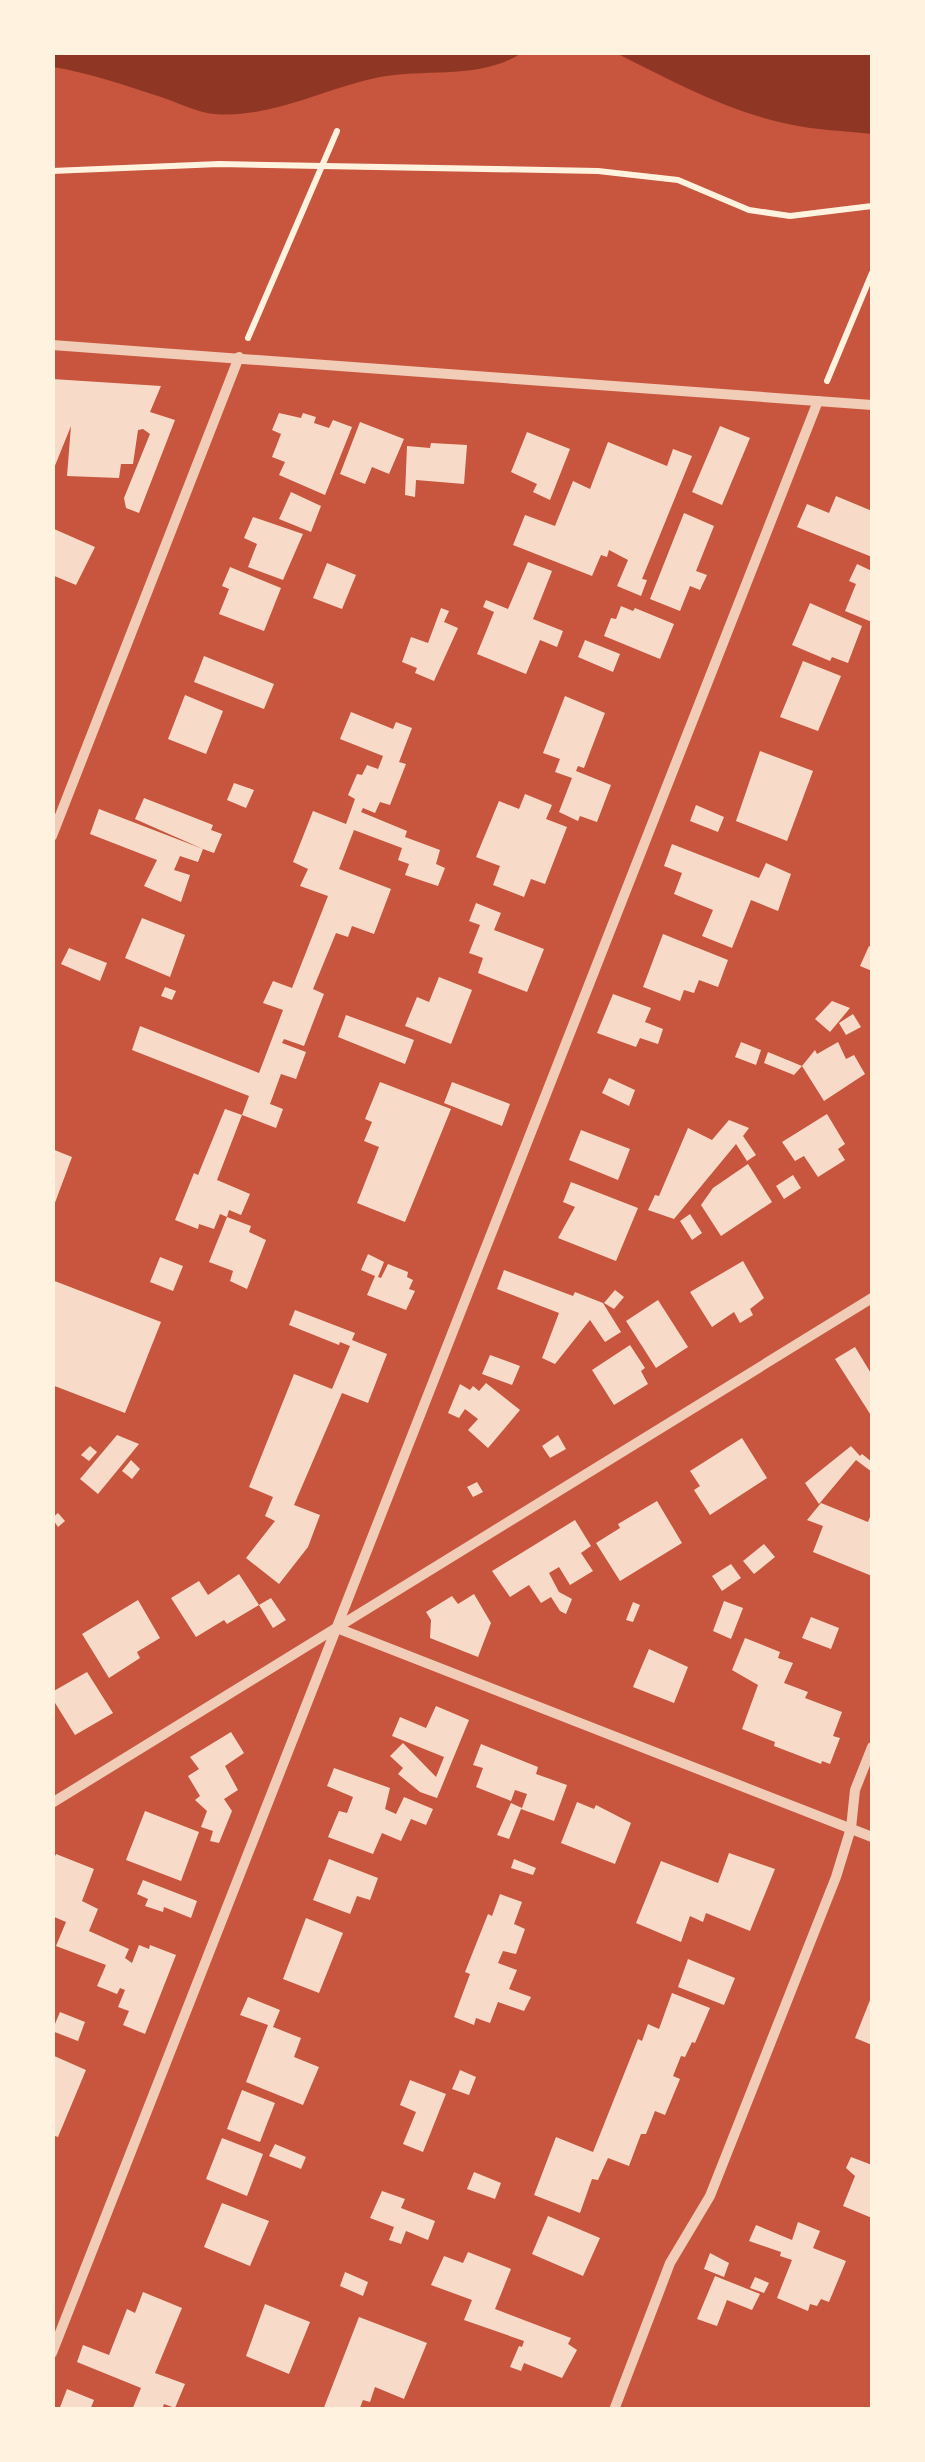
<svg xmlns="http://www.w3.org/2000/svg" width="925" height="2462" viewBox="0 0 925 2462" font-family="Roboto,sans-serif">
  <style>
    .water { fill: #8f3625 }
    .building { fill: #f7dbc8 }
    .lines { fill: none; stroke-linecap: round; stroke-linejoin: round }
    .path { stroke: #fff3e0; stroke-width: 6 }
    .minor { stroke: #f1ccb7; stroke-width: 10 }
  </style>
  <rect width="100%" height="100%" fill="#c8553d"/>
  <g class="water">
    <path d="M 53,52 L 522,52 L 522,53 C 478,80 429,68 380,77 C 324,88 265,122 207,113 C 193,110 178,103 164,98 C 127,86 90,73 53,67 Z"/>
    <path d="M 616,53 L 872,53 L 872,134 C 845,131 815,130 788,124 C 726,111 672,81 616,53 Z"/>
  </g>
  <g class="building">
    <polygon points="52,379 161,386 150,412 175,420 139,513 126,508 124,498 150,434 143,429 138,430 133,464 121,464 119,478 67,476 71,426 52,473"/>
    <polygon points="279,413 301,418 303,413 316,417 314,423 329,428 333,420 352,427 325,495 279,475 285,462 272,457 281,434 272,430"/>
    <polygon points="360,422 404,439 389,474 372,467 365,484 340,474"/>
    <polygon points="720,426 750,438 722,505 692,492"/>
    <polygon points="527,432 570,449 550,500 533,492 537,484 511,472"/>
    <polygon points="608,442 667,466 673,449 692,456 642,579 647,580 641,596 617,586 628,560 609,550 607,557 601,555 592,576 513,545 525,515 555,526 573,481 590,489"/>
    <polygon points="431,443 467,445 464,484 416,480 415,497 405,495 407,446 430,448"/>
    <polygon points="291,492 321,506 311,532 279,519"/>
    <polygon points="836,496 872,511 872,557 797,527 807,504 829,513"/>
    <polygon points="684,513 714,526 696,571 707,575 700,590 690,586 680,611 650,599"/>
    <polygon points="253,517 303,534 283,580 248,567 257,544 244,538"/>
    <polygon points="54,529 95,547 76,585 52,575"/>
    <polygon points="528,562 552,571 533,619 563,631 557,647 540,640 526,674 477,654 494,612 483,607 486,600 508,609"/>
    <polygon points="327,563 356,575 342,609 313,598"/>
    <polygon points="857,564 872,571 872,622 845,611 856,584 849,581"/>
    <polygon points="230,567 281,588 264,631 219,614 229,589 222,586"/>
    <polygon points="810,603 862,626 848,663 832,657 830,661 792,645"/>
    <polygon points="621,606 633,611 635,608 674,624 660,659 604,636 611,618 616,619"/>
    <polygon points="441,608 449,611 444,622 458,628 434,681 415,673 417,668 402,662 411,637 428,643"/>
    <polygon points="585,640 620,654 613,672 578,657"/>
    <polygon points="204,656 274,684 264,709 194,682"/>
    <polygon points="803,661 841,676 818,731 780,717"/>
    <polygon points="185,695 223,711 206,754 168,739"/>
    <polygon points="565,696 605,713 584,768 578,766 576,771 611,785 597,822 580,816 578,821 559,812 572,778 555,772 560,759 543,753"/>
    <polygon points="351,712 393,729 396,722 412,728 399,762 406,764 390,805 380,802 375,813 363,808 361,812 407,831 405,837 440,850 436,864 445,868 438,886 405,875 409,864 398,860 402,848 354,830 339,869 391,889 374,934 352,926 348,937 336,933 313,989 324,994 304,1046 284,1039 282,1043 306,1052 296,1079 281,1074 270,1104 283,1109 276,1128 242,1115 249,1096 132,1050 140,1026 259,1073 283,1010 263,1003 273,981 292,988 328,896 300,886 308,869 293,862 313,811 346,824 355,799 348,795 357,774 362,775 367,765 378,769 383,756 340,739"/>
    <polygon points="760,751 813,771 787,841 736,821"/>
    <polygon points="234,783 254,790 246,808 227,800"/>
    <polygon points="525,794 552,805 546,819 567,827 545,884 531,879 524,897 493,885 500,866 476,857 499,801 519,809"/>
    <polygon points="144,798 213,825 211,830 222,834 214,853 203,849 198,862 180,856 174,870 190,875 181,902 144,886 157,860 90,834 99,809 203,849 135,819"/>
    <polygon points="696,805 724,817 718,832 690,821"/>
    <polygon points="672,844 759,878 766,863 791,874 778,911 751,900 732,948 702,936 713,910 674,894 682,873 664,866"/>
    <polygon points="476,903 501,913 494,930 544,949 527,992 478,973 483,958 469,953 480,925 469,921"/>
    <polygon points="142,918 185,935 170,977 125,958"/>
    <polygon points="663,934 728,960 718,987 699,980 694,993 684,990 680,1001 643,987"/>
    <polygon points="869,946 872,948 872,971 860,966"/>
    <polygon points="69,948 107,963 100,981 61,964"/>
    <polygon points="439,977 472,990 451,1044 405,1026 417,997 429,1002"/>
    <polygon points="165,987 176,991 172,1000 161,996"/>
    <polygon points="613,994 651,1008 645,1022 663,1029 658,1044 640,1038 636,1047 597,1033"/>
    <polygon points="832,1001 850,1008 830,1032 815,1019"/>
    <polygon points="853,1014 861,1027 846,1035 839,1023"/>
    <polygon points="346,1015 414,1040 405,1064 338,1037"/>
    <polygon points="741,1042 761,1050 756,1065 735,1057"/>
    <polygon points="838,1042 846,1059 854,1055 865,1074 824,1101 802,1066 815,1050 817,1054"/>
    <polygon points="768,1052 802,1066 794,1075 764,1063"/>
    <polygon points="609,1078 635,1090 629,1106 602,1093"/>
    <polygon points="380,1082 451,1109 405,1222 357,1203 379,1147 364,1141 372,1122 365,1119"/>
    <polygon points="452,1082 510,1104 502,1126 444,1103"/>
    <polygon points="225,1109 242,1115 217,1180 250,1194 241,1215 229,1210 227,1217 220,1214 214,1229 199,1224 198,1229 175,1220 194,1173 198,1175"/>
    <polygon points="827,1114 845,1144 838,1149 845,1160 818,1177 804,1156 795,1161 782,1142"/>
    <polygon points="729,1120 749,1128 743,1136 756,1155 747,1161 736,1144 674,1219 648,1210 655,1195 659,1196 688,1128 712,1140"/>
    <polygon points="581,1130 630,1149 618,1180 569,1160"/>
    <polygon points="52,1149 72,1157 53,1208 52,1207"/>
    <polygon points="748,1164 772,1202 721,1236 701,1205 713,1188"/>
    <polygon points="793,1175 801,1188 784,1199 776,1186"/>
    <polygon points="571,1182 638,1208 616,1261 558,1238 575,1207 563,1202"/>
    <polygon points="690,1214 702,1233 692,1240 680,1221"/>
    <polygon points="227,1217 251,1226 249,1232 266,1240 247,1289 230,1281 233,1271 209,1262"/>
    <polygon points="368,1254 384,1262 378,1277 381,1278 388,1264 408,1272 407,1277 413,1280 409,1289 415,1291 406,1310 367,1295 375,1276 361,1270"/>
    <polygon points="160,1257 183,1266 173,1291 150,1282"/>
    <polygon points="743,1261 764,1298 750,1309 753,1315 740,1323 734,1312 712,1327 690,1292"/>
    <polygon points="504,1270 573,1296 575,1292 603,1303 621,1332 605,1342 590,1320 555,1364 542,1358 559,1313 497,1289"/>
    <polygon points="52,1280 161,1322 125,1413 52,1385"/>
    <polygon points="615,1290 624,1297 614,1309 604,1303"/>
    <polygon points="658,1300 688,1347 656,1368 626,1321"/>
    <polygon points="295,1310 355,1333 352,1340 387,1354 368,1403 342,1393 294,1505 320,1515 308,1547 279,1584 246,1558 275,1521 265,1516 273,1497 249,1487 294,1374 332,1389 350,1346 340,1342 339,1345 289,1325"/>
    <polygon points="630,1345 645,1368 641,1371 648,1384 614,1405 592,1370"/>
    <polygon points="855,1347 872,1375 872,1417 835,1359"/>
    <polygon points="490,1355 520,1366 512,1385 482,1374"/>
    <polygon points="486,1383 520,1410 488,1448 468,1430 478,1419 465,1409 459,1418 448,1413 460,1384 470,1390 473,1386 479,1391"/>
    <polygon points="117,1435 139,1444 98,1494 80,1479"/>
    <polygon points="558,1435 566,1449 550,1458 542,1446"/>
    <polygon points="742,1438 767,1478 710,1515 694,1490 700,1486 690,1471"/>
    <polygon points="90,1446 97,1452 89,1461 81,1455"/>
    <polygon points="851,1446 860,1456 862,1454 872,1462 872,1472 856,1460 819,1504 805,1483"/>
    <polygon points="131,1460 140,1469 132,1479 122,1471"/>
    <polygon points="477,1482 483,1492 473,1497 467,1487"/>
    <polygon points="657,1501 682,1543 620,1581 596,1543 620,1528 618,1524"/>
    <polygon points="821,1503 868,1522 872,1512 872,1576 813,1552 823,1526 807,1520"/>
    <polygon points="58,1513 65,1521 58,1527 52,1518"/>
    <polygon points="575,1520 591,1546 581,1553 593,1571 570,1585 559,1567 549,1573 559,1592 572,1599 566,1614 560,1611 551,1597 541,1603 529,1585 510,1597 492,1571"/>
    <polygon points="764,1544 775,1557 754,1574 743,1561"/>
    <polygon points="731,1564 741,1578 722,1591 712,1576"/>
    <polygon points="239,1574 259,1605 227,1624 224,1620 196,1637 171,1598 199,1581 208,1595"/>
    <polygon points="474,1594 491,1623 478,1657 430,1638 431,1620 426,1612 452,1596 458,1604"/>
    <polygon points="271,1598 286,1620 273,1628 259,1605"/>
    <polygon points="138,1600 160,1638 137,1652 140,1658 109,1678 82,1634"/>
    <polygon points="724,1601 743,1608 731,1639 713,1631"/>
    <polygon points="633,1602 640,1605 633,1622 626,1620"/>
    <polygon points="811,1617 839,1628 831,1649 802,1638"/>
    <polygon points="745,1638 780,1652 778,1658 793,1663 784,1683 808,1692 805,1698 842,1712 833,1736 840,1738 830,1764 822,1761 821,1764 774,1746 775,1742 742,1729 758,1685 732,1670"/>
    <polygon points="649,1649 688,1667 674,1703 633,1687"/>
    <polygon points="87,1672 113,1713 75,1735 52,1698 52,1692"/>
    <polygon points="436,1706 469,1720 437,1798 420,1792 398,1774 403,1768 390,1756 403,1743 436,1777 444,1757 392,1736 400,1717 426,1728"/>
    <polygon points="231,1732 244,1753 225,1766 238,1790 224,1799 232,1811 219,1843 210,1841 213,1831 201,1827 207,1811 195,1800 200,1796 188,1776 199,1769 190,1757"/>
    <polygon points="481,1744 538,1767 536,1774 567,1785 554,1821 521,1809 509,1839 497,1835 511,1803 522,1808 527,1794 515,1790 511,1801 476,1787 483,1768 473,1765"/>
    <polygon points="334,1768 390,1788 385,1809 396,1814 404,1797 433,1809 426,1825 411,1819 401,1841 382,1833 373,1854 328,1837 339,1811 347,1813 353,1797 327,1786"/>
    <polygon points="577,1802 594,1809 596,1805 631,1823 615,1864 561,1843"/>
    <polygon points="145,1811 199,1832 181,1881 126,1860"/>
    <polygon points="729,1853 775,1869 750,1931 706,1913 703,1922 690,1916 681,1942 636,1923 661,1861 718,1883"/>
    <polygon points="56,1854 94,1869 82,1901 98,1909 89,1931 129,1949 125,1958 132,1963 139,1945 149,1949 150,1945 176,1955 145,2034 123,2025 129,2011 118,2007 125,1990 120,1988 117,1994 97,1986 106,1965 56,1946 66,1922 52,1916 52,1863"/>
    <polygon points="329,1859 378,1878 370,1900 357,1896 350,1914 313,1900"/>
    <polygon points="514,1859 536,1868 533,1875 511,1868"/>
    <polygon points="143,1880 197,1901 191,1918 164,1907 163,1912 145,1906 148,1899 137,1894"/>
    <polygon points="500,1894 522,1902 514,1924 525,1929 516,1954 503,1951 498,1963 517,1970 509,1989 531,1997 524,2011 498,2002 490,2023 476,2018 474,2025 454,2017 470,1974 465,1972 488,1914 492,1916"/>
    <polygon points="306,1918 343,1933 319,1993 283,1979"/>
    <polygon points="688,1959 735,1978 724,2005 678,1987"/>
    <polygon points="672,1993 710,2008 695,2043 692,2042 685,2057 681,2056 673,2076 680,2079 665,2115 655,2111 646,2134 641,2134 629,2166 608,2158 598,2180 592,2179 580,2213 534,2195 556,2137 593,2152 638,2039 642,2041 648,2024 659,2029"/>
    <polygon points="872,1995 872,2045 855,2038"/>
    <polygon points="248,1997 280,2010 273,2027 301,2038 294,2057 319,2067 303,2105 246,2082 268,2025 240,2015"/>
    <polygon points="60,2012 85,2022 78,2041 52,2031"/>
    <polygon points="52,2055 86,2070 58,2137 52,2135"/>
    <polygon points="460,2070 476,2077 469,2095 452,2089"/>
    <polygon points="410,2080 446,2094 423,2152 403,2144 416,2112 400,2105"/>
    <polygon points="242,2090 275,2103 260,2142 227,2129"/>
    <polygon points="222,2138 263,2154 247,2196 206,2179"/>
    <polygon points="275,2144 306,2157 301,2169 269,2156"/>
    <polygon points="851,2157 872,2165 872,2218 843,2206 855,2176 846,2168"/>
    <polygon points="474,2172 501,2183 495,2199 467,2189"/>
    <polygon points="382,2191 405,2199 401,2208 435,2221 428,2240 406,2231 401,2244 389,2240 394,2227 370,2218"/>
    <polygon points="222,2203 269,2221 250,2266 204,2247"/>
    <polygon points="548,2216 600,2238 583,2276 532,2254"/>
    <polygon points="798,2222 820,2231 813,2248 846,2261 829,2302 821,2299 817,2306 810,2304 808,2311 777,2298 792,2260 780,2256 781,2252 749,2241 756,2225 792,2240"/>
    <polygon points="468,2252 511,2269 495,2309 571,2338 568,2344 577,2350 562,2378 524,2363 521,2371 510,2367 519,2346 522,2347 524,2341 464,2320 472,2300 431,2285 444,2256 463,2263"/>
    <polygon points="710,2253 729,2263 724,2277 704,2269"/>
    <polygon points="345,2272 368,2282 363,2296 340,2286"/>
    <polygon points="715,2276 760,2294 752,2310 727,2300 717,2326 697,2319"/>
    <polygon points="755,2277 769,2283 764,2293 750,2288"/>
    <polygon points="143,2292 182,2308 155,2373 185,2384 175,2408 164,2404 162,2410 132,2410 141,2388 77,2362 83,2345 109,2355 127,2309 135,2313"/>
    <polygon points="265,2304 310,2322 289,2374 246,2356"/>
    <polygon points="359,2317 427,2343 404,2399 375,2387 370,2402 363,2400 359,2410 323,2410"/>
    <polygon points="67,2389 94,2400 90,2410 59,2410"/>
  </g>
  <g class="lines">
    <g class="path">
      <polyline points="52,171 219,164 598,171 678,180 749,210 790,216 872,206"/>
      <polyline points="248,338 337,131"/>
      <polyline points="827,381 872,273"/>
    </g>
    <g class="minor">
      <polyline points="52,345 872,405"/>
      <polyline points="52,836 239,357"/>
      <polyline points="337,1628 872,1837"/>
      <polyline points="52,1803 872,1298"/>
      <polyline points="52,2353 818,401"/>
      <polyline points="614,2410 670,2263 710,2196 836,1877 851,1828 855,1790 872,1747"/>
    </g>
  </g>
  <rect width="925" height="2462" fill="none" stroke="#fff3e0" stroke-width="110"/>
</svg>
